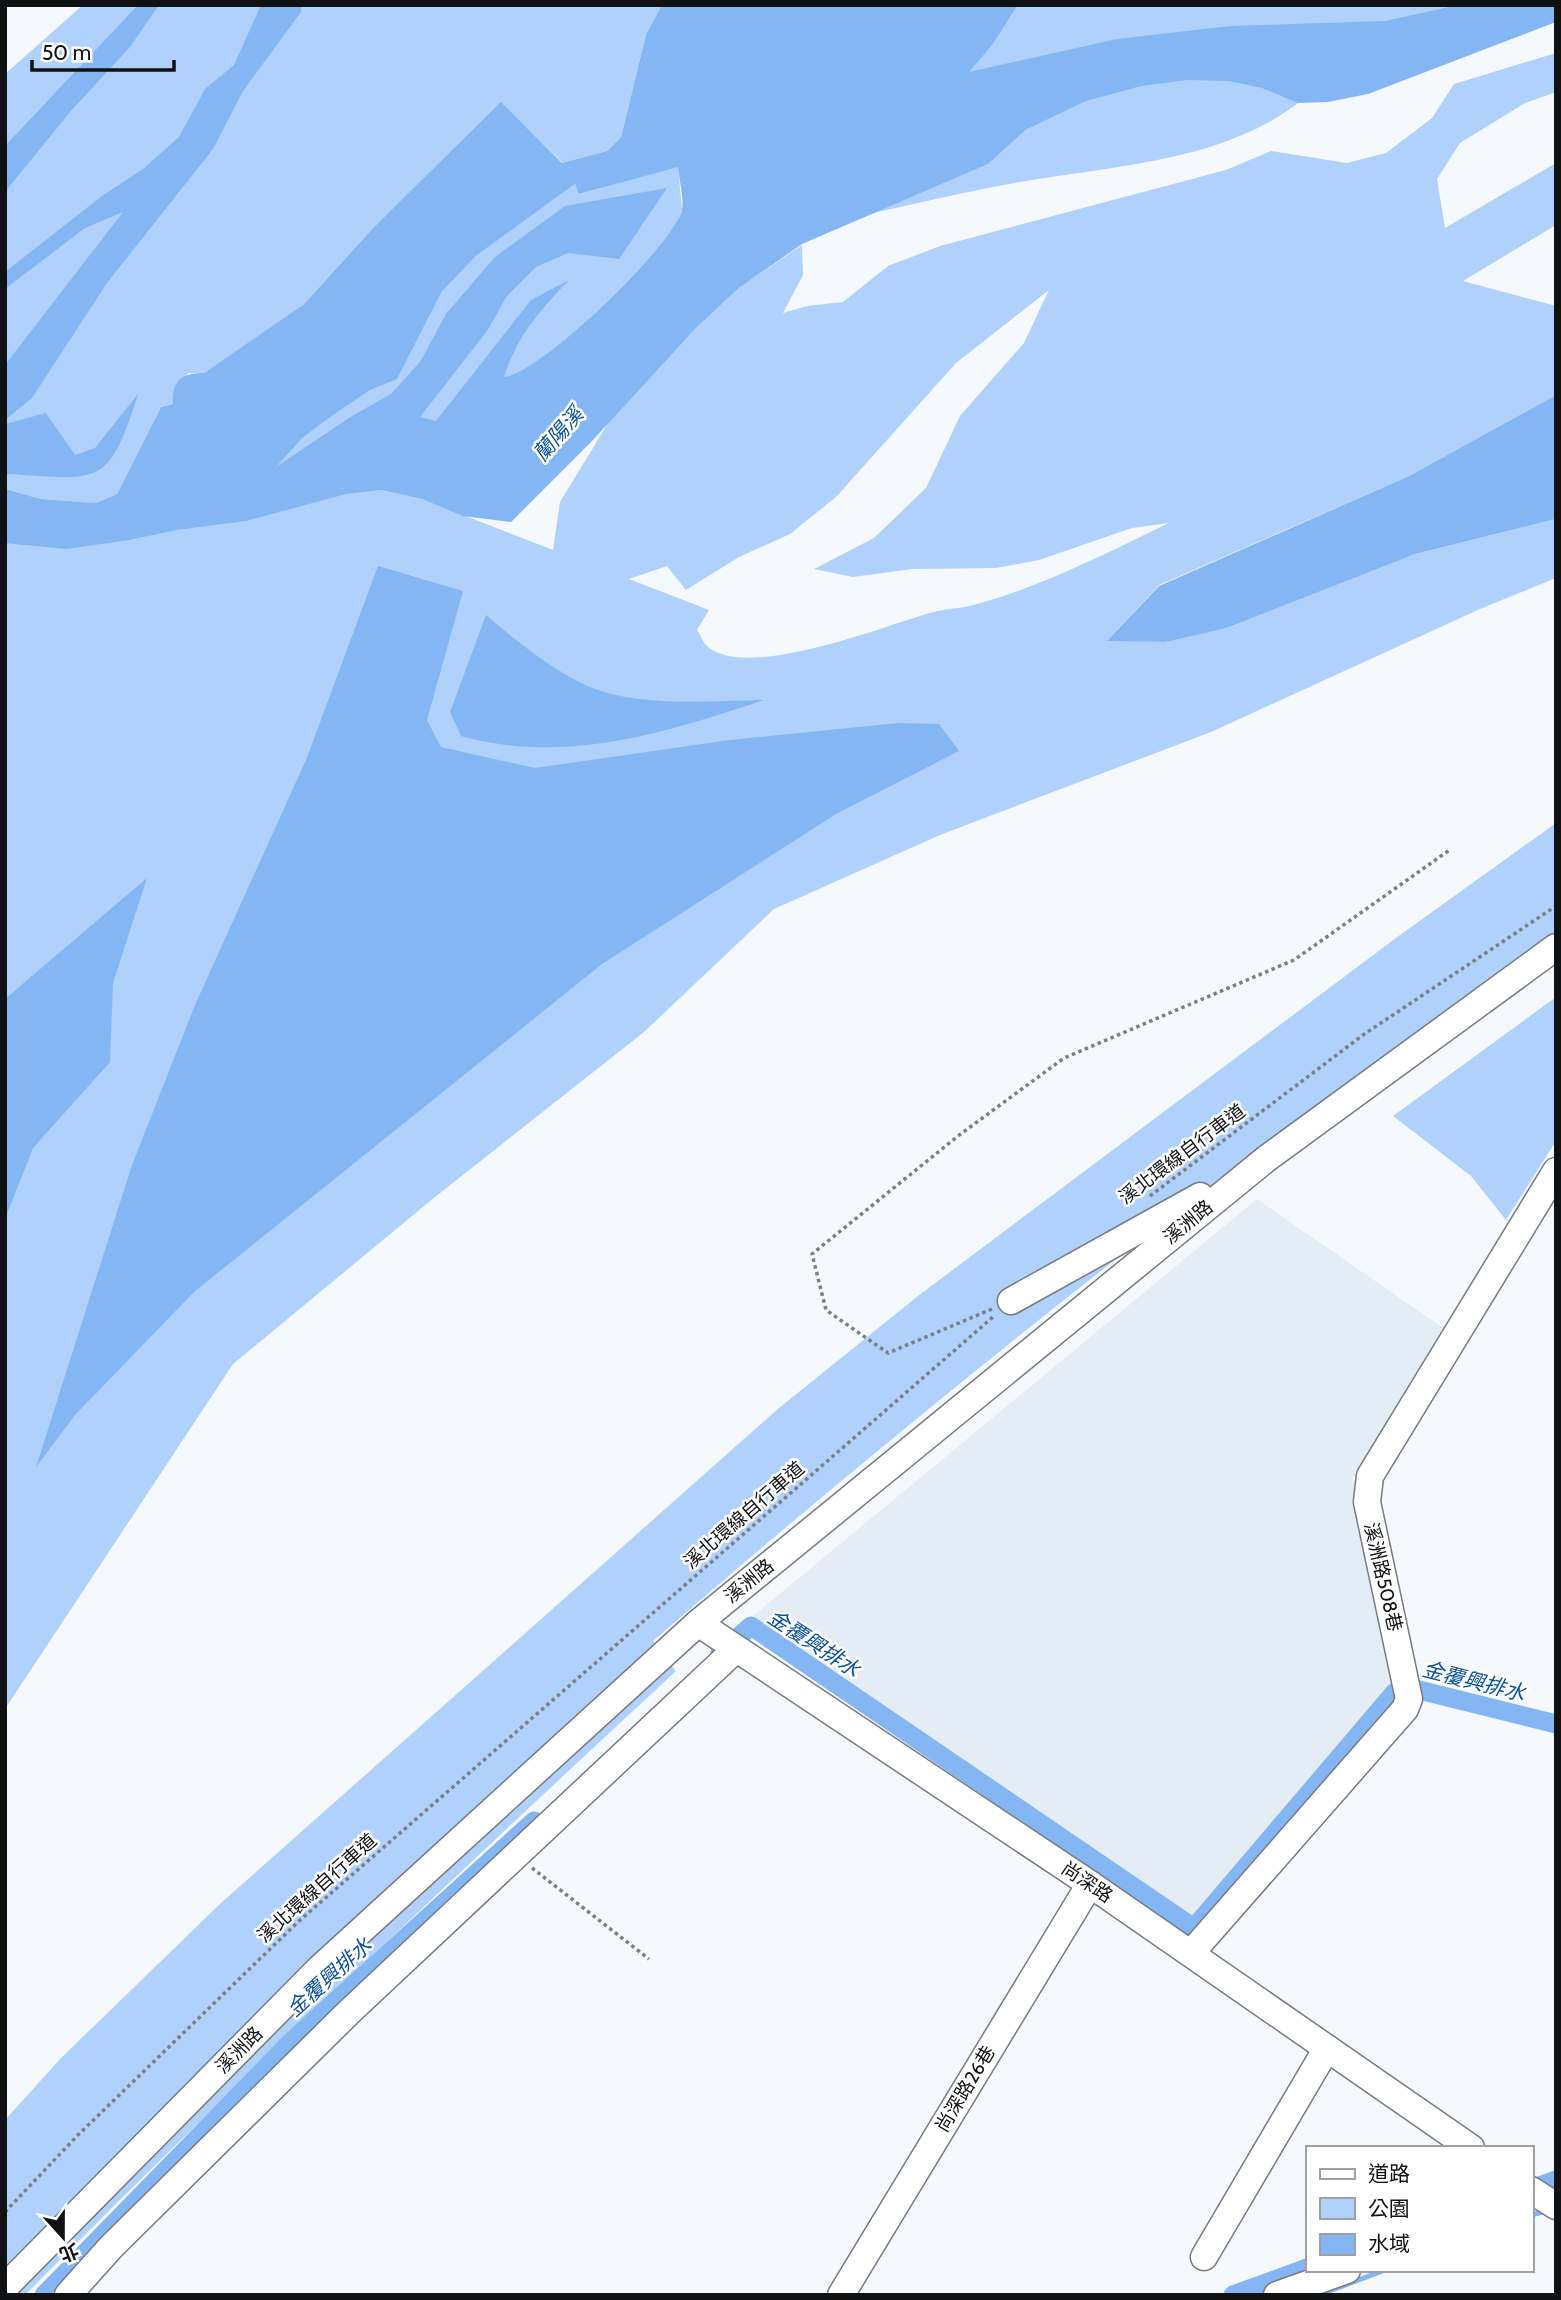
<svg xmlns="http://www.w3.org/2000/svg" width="1561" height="2300" viewBox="0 0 1561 2300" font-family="Cabin,'Noto Sans TC',sans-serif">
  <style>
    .built { fill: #e4edf6 }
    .green { fill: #afd1fc; fill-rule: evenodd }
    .water { fill: #85b6f4; fill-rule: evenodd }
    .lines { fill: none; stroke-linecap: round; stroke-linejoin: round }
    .stream { stroke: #85b6f4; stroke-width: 5 }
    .canal { stroke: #85b6f4; stroke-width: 19 }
    .minor-casing { stroke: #777a7e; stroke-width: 29 }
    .path { stroke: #7c7f81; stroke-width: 3.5; stroke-dasharray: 3.5 3.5; stroke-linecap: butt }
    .minor { stroke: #fff; stroke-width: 26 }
    .labels { text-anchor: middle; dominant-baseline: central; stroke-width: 5; stroke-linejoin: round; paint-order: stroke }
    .street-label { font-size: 19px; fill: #101113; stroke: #fff }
    .water-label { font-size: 21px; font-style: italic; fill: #0b5199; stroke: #fff }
  </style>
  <rect width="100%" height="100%" fill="#f5f9fd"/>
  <polygon class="built" points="1257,1199 1443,1328 1353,1478 1396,1685 1193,1918 768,1631 753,1616"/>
  <g class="green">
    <polygon points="83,5 746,5 646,35 621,137 607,151 563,163 501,103 374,227 304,304 204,373 188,373 173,404 161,407 117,494 96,503 41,499 5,489 5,474 58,476 5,448 5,74"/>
    <polygon points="1018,5 1457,5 1384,21 967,73 993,44"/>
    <path d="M 1556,53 L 1556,92 L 1525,103 L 1460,143 L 1437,179 L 1445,228 L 1556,163 L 1556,225 L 1463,281 L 1556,306 L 1556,395 L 1409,476 L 1159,585 L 1108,640 L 1165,642 L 1415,554 L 1556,519 L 1556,578 L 1480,609 L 1211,732 L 940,835 L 774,909 L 644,1032 L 435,1197 L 233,1364 L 5,1709 L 5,526 L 381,490 L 422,499 L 553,550 L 560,502 L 610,420 L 696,328 L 739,288 L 802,245 L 803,275 L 783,313 L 807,306 L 843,302 L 888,266 L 940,246 L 1226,170 L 1271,151 L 1347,163 L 1386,153 L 1432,118 L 1454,84 ZM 1049,290 L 1024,343 L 960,416 L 926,488 L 874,538 L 814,569 L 853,577 L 912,569 L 996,568 L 1039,560 L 1132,528 L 1169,523 C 1107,553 1043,586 977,604 C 962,609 945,608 930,613 C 886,625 741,684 705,644 C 702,640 700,634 697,630 L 709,610 L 629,579 L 667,566 L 686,590 L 739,557 L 790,534 L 836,497 L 956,363 Z"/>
    <path d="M 1262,79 L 1298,103 C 1220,163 1109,166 1015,183 C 964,192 914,204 864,215 L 988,164 L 1027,129 L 1101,80 Z"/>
    <polygon points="678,166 682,210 667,248 493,414 274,470 296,411 443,289 476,256 575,184 580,194"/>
    <path d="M 1556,823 L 1556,935 C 1456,1007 1355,1077 1257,1151 C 1050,1307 849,1471 653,1641 L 676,1671 C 456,1875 237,2081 25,2295 L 5,2295 L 5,2120 L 61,2058 L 221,1903 L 779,1408 L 918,1296 L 1400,935 Z"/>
    <polygon points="1556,997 1556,1141 1506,1220 1471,1176 1393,1116"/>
  </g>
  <g class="water">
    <polygon points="138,5 159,5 130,47 70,112 5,192 5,146"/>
    <polygon points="261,5 302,5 301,12 243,91 213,149 107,283 32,398 5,420 5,365 123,212 85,228 5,289 5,272 102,196 143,169 179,137 205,89 234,65"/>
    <path d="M 662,5 L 1018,5 L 993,44 L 969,72 L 1117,39 L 1230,26 L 1384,21 L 1457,5 L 1556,5 L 1556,22 L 1368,94 L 1328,102 L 1298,103 L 1262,88 L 1229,81 L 1187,80 L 1141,86 L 1086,101 L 1027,129 L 988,164 L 802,244 L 739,288 L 696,328 L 592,441 L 511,522 L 463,516 L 422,499 L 381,490 L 346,494 L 246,521 L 176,530 L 129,540 L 66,549 L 5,543 L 5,489 L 41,499 L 96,503 L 117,494 L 161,407 L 173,404 C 172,380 182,373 204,373 L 304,304 L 374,227 L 501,102 L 562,163 L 607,151 L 621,137 L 646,35 ZM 678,167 C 679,179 684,198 682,210 C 674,245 539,375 504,377 C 518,334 539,312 569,280 L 531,300 L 436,421 L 420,417 L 487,331 L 507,296 L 536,267 L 568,253 L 619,259 L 667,188 L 565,206 L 495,257 L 446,314 L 420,362 L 391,394 L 352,416 L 276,467 L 302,438 L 333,415 L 370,390 L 397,379 L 442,291 L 476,256 L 575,184 L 579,194 Z"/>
    <path d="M 138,394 C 108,490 99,479 5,474 L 5,424 L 46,413 L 75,455 L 95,448 Z"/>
    <polygon points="1556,395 1556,519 1415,554 1226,628 1165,642 1107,641 1159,586 1409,476"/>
    <polygon points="378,566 463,591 427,720 441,747 535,768 730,740 898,723 939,724 959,751 836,814 602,964 194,1292 75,1415 36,1467 132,1165 195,1005 306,760"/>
    <path d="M 486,615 C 515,640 561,677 598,690 C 650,707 710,701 764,700 C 665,733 564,765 461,736 L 450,712 Z"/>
    <polygon points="147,878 113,983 110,1062 33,1148 5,1219 5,999"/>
  </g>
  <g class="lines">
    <g class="stream">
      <polyline points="1531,2215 1546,2211"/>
      <polyline points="1319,2295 1385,2270"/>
    </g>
    <g class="canal">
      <polyline points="720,1653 751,1626 1194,1928 1395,1692 1411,1688 1556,1724"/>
      <polyline points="1531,2189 1556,2180"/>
      <polyline points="44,2295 292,2041 534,1821"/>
      <polyline points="1233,2295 1307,2268"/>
    </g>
    <defs>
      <g id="minor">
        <polyline points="1011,1301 1200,1196"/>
        <polyline points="698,1623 1090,1884 1471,2148"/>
        <polyline points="1191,1953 1405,1709 1409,1699 1367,1502 1370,1476 1556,1171"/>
        <polyline points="1531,2190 1556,2206"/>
        <polyline points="1204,2257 1327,2048"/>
        <polyline points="5,2287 320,1968 698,1623 1266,1159 1556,947"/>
        <polyline points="68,2295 111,2247 348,2013 735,1650"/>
        <polyline points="841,2295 1090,1884"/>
        <polyline points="1277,2295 1347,2270"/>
      </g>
    </defs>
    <use href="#minor" class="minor-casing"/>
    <g class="path">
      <polyline points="1150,1196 1363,1035 1556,906"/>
      <polyline points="992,1309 888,1353 826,1310 812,1254 958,1136 1064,1058 1294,960 1451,849"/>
      <polyline points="532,1868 649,1959"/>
      <polyline points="5,2212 78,2135 299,1921 994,1316"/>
    </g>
    <use href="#minor" class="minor"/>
  </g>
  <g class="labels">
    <g class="street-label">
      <text transform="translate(1182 1154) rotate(-37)">溪北環線自行車道</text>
      <text transform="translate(1188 1222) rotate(-39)">溪洲路</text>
      <text transform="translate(744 1515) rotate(-41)">溪北環線自行車道</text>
      <text transform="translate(1383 1577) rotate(77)">溪洲路508巷</text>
      <text transform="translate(749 1581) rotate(-39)">溪洲路</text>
      <text transform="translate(1087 1882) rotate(34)">尚深路</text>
      <text transform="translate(317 1888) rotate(-42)">溪北環線自行車道</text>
      <text transform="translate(239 2050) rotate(-45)">溪洲路</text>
      <text transform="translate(965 2089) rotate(-59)">尚深路26巷</text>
    </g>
    <g class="water-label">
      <text transform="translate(558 434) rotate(-49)">蘭陽溪</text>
      <text transform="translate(814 1643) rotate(33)">金覆興排水</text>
      <text transform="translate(1474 1681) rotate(14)">金覆興排水</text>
      <text transform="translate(329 1977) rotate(-42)">金覆興排水</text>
    </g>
  </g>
  <rect width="1561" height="2300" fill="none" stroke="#101113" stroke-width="14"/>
  <rect x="1306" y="2146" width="228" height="126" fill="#ffffff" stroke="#9fa0a1" stroke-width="2"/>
  <rect x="1320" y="2169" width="35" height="10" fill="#ffffff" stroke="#9fa0a1" stroke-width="2"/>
  <text x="1368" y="2181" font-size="21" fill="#101113">道路</text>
  <rect x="1320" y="2198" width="35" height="21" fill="#afd1fc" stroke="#9fa0a1" stroke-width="2"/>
  <text x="1368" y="2216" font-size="21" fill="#101113">公園</text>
  <rect x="1320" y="2234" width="35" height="21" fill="#85b6f4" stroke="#9fa0a1" stroke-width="2"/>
  <text x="1368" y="2251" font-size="21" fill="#101113">水域</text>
  <g transform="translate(63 2237) rotate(159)" stroke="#ffffff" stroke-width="5" paint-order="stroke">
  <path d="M0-5L12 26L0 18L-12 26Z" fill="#101113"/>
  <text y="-10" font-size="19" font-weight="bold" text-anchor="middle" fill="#101113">北</text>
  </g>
  <path d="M32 60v10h142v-10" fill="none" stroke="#101113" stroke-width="3.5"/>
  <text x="42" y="60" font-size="21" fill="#101113" stroke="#ffffff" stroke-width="5" paint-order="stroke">50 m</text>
</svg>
